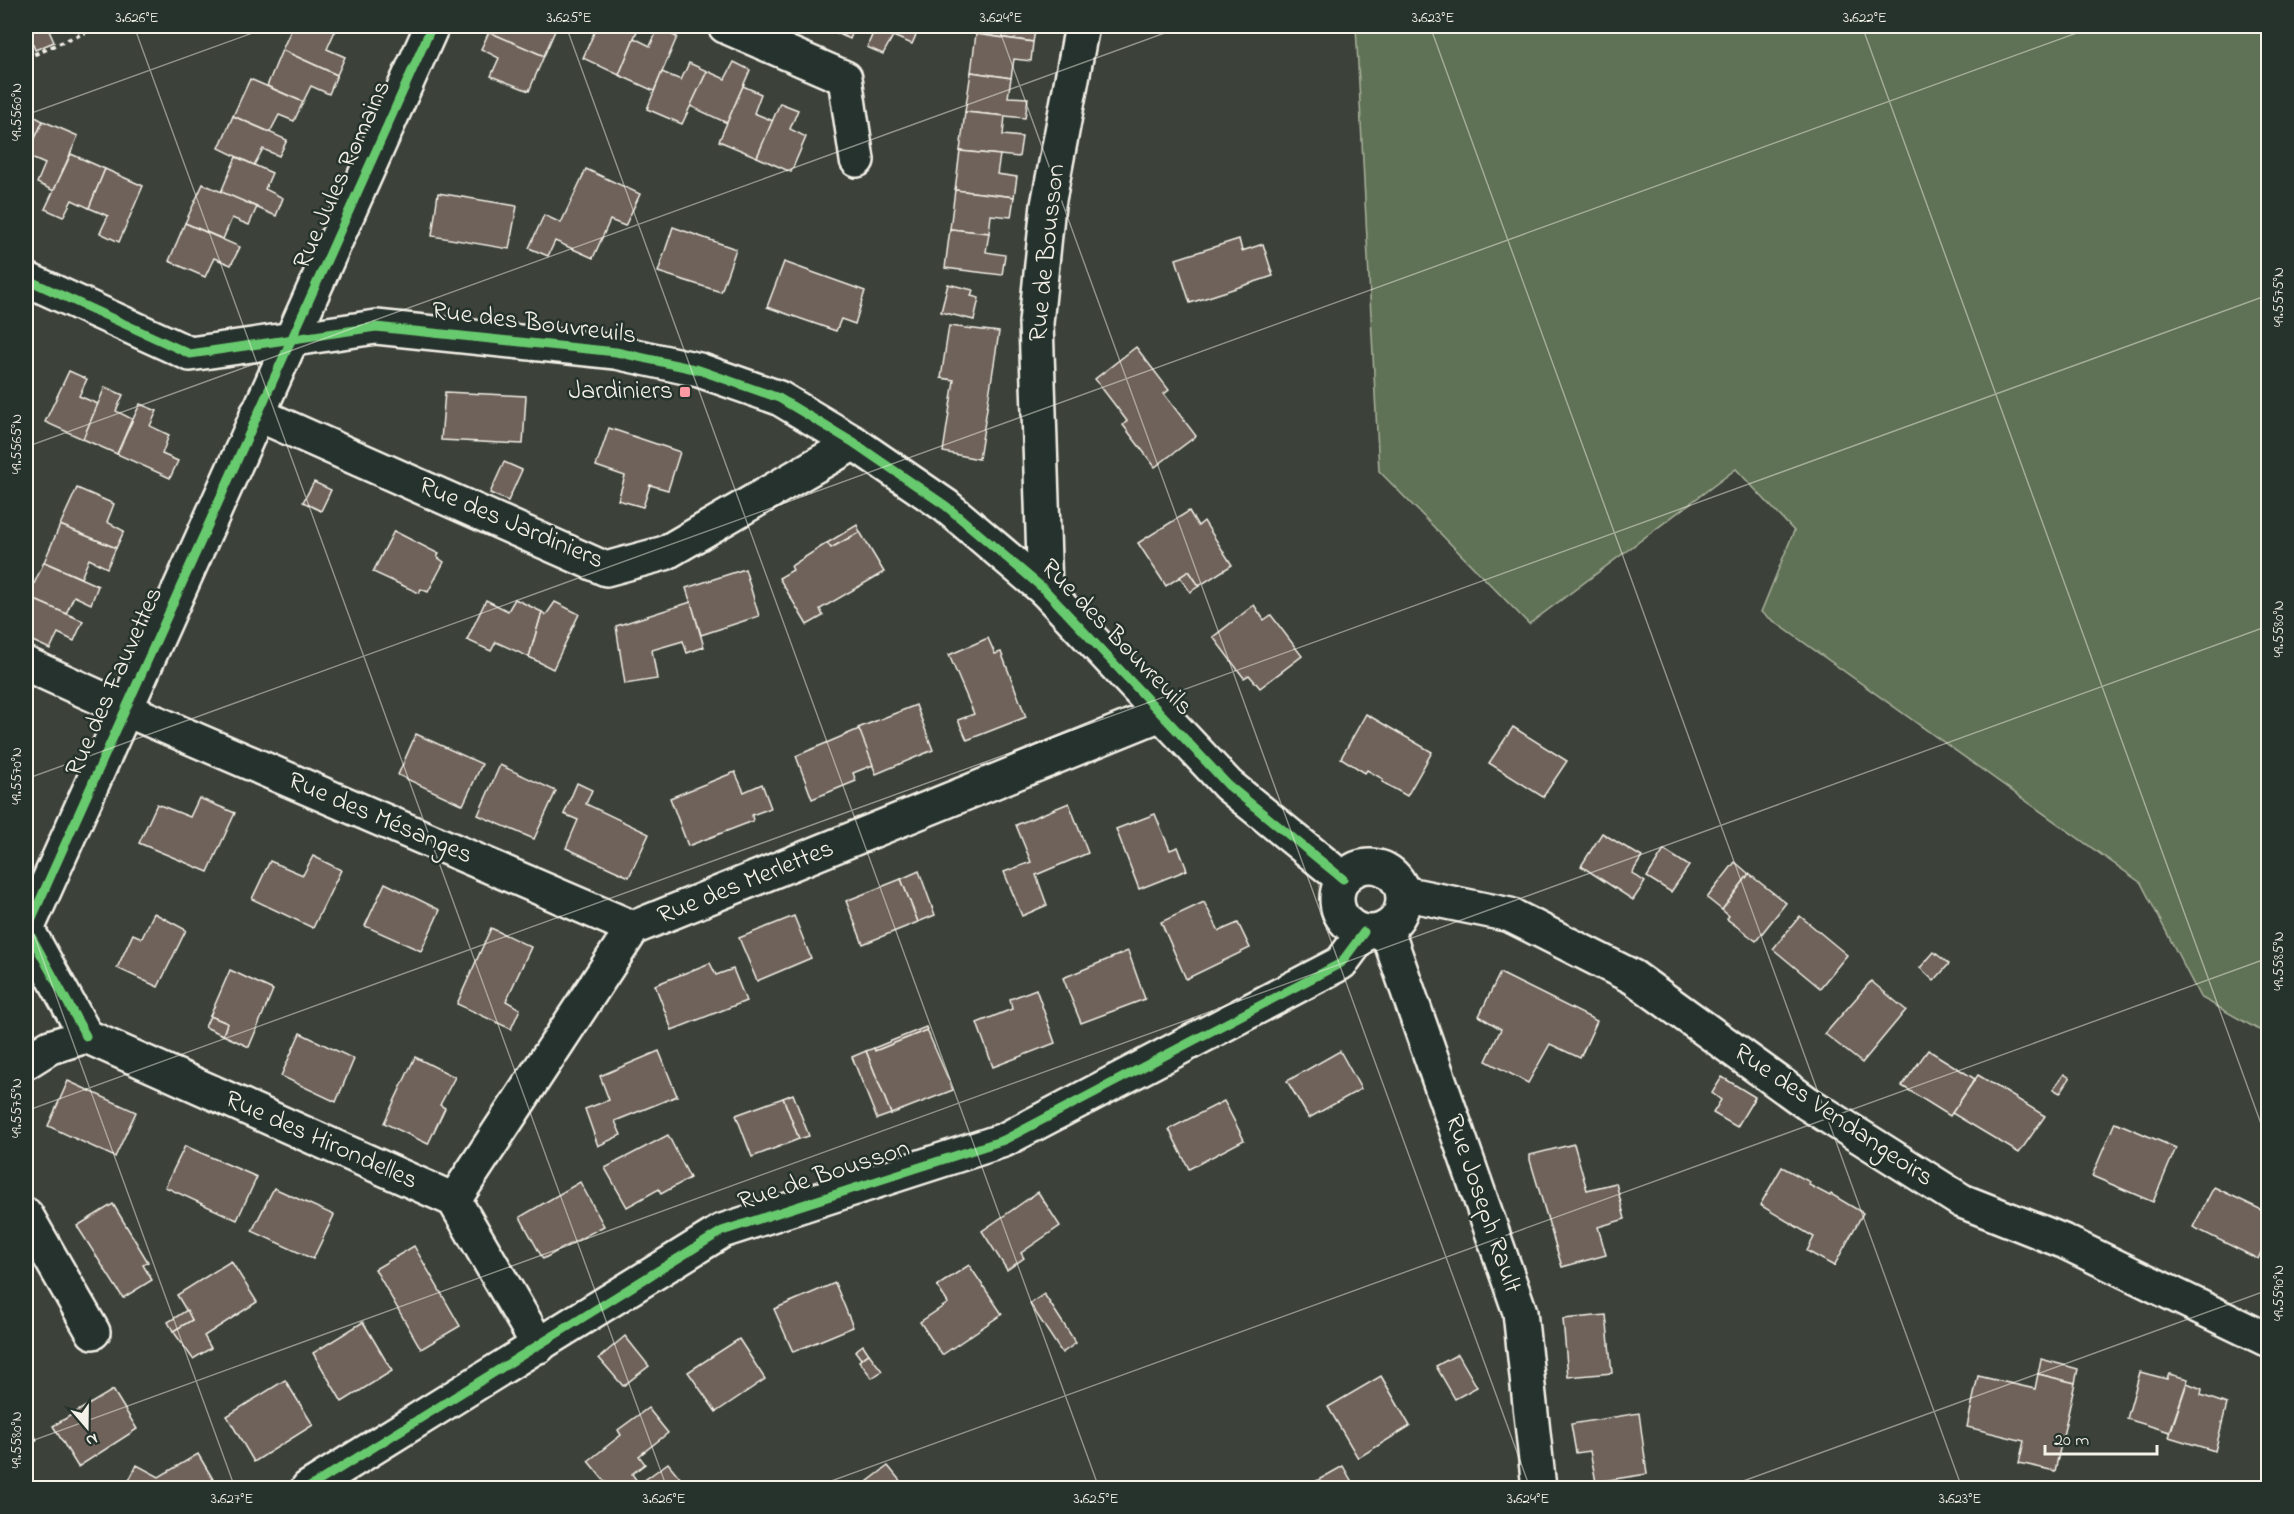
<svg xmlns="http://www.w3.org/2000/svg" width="2294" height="1514" viewBox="0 0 2294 1514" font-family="'Indie Flower',sans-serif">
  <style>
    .green { fill: #617255; stroke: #aab29e; stroke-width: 1.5 }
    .building { fill: #6e625a; stroke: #f4f1e8; stroke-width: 1.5 }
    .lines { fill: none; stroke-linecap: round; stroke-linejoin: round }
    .street-casing { stroke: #f4f1e8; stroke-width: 38 }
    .path { stroke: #f4f1e8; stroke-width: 4; stroke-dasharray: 4.5 4.5; stroke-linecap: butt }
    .street { stroke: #26332d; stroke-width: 33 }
    .cycleway-casing { stroke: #26332d; stroke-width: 13 }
    .cycleway { stroke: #67ca6e; stroke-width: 9 }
    .ticks { fill: none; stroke: #f4f1e8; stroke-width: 1.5; stroke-opacity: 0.45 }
    .poi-dot { fill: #ff9aa2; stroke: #26332d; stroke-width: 2 }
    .labels { text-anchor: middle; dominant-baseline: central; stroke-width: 5; stroke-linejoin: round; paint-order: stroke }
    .street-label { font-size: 26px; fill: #f4f1e8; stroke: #26332d }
    .poi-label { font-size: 26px; fill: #f4f1e8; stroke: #26332d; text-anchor: end }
    .neatline { fill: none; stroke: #f4f1e8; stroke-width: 2 }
    .ticks-label { font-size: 15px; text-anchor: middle; fill: #f4f1e8 }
  </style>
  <rect width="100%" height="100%" fill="#3c413a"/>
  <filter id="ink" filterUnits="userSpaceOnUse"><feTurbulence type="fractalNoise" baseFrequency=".0167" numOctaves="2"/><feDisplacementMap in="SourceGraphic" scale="12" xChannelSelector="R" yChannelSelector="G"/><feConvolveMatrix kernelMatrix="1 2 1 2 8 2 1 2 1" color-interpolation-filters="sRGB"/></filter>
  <g filter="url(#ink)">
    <polygon class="green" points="1356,26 2268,26 2268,1035 2200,997 2141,883 1761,612 1794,531 1736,469 1529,624 1379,471"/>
    <g class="building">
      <polygon points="26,26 47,26 54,42 35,50"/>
      <polygon points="293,26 324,26 335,31 327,49 345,57 337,75 282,50"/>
      <polygon points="492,26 557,26 544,56 489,32"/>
      <polygon points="597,26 604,26 614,30 616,26 639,26 619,75 583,58"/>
      <polygon points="834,26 855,26 850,39 832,31"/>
      <polygon points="876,26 920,26 912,44 893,36 883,54 867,47"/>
      <polygon points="977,26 1036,26 1033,42 976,34"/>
      <polygon points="658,29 677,37 654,91 619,75 634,38 650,46"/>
      <polygon points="489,32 544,56 529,91 491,76 499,58 481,49"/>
      <polygon points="976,34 1033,42 1031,61 1014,59 1011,78 971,72"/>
      <polygon points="282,50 337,75 329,94 311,86 303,102 267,86"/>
      <polygon points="734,62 750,70 727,123 690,106 707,71 725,79"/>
      <polygon points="689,63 707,71 682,124 647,109 662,72 681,80"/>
      <polygon points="971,72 1011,78 1008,97 1028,98 1025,118 965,112"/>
      <polygon points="250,79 303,102 294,121 279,115 270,132 233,116"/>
      <polygon points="743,86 761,94 754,113 773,121 757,157 719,141"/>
      <polygon points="780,103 798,110 790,129 806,137 791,172 757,157"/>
      <polygon points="26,112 43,121 26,159"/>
      <polygon points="965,112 1005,116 1003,135 1022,137 1019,157 960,151"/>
      <polygon points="233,116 287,140 279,156 263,149 254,165 219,148"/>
      <polygon points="43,121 78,136 54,191 37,183 45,164 27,156"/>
      <polygon points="960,151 1000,155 997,174 1017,177 1014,197 955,190"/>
      <polygon points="71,154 105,169 89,208 72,200 63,217 45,209"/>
      <polygon points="236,157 272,173 265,189 283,198 276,216 221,192"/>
      <polygon points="105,169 143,186 119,242 100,233 108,216 89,208"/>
      <polygon points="586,169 640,194 625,226 610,220 593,258 555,241 548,256 529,248 544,215 561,223"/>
      <polygon points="203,184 257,207 249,225 232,218 223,239 185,223"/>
      <polygon points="955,190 1014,197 1011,217 991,215 989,233 950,229"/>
      <polygon points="438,193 517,206 509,249 432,236"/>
      <polygon points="185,223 240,247 231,265 214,258 205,277 169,261"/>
      <polygon points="673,227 736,249 721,292 658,272"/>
      <polygon points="950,229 989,233 986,252 1005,255 1002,275 945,268"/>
      <polygon points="1239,239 1242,251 1263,244 1273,276 1190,303 1176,259"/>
      <polygon points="784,262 865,291 855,324 841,319 836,331 767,307"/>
      <polygon points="948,284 973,290 971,296 979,298 974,320 941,312"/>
      <polygon points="949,326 999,332 979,459 943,452 954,380 941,378"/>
      <polygon points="1136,347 1169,390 1164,394 1196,436 1155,467 1123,425 1127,421 1095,379"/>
      <polygon points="69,371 87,379 79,396 98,404 83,439 45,422"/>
      <polygon points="105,387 123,395 116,411 132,419 117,454 83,439"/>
      <polygon points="445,392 526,396 523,444 441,440"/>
      <polygon points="140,404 157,411 150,426 169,435 162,454 178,461 170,478 117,454"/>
      <polygon points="609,428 680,452 668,490 650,485 643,507 618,500 625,476 596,466"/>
      <polygon points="504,462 522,470 508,501 490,493"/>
      <polygon points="314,482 331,490 321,511 303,502"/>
      <polygon points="77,488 114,504 107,522 124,531 116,548 60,525"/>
      <polygon points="1189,511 1198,526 1204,521 1232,565 1199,586 1189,571 1166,586 1138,543"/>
      <polygon points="60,525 116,548 107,568 89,559 81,578 44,562"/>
      <polygon points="857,525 860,532 831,548 827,543"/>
      <polygon points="394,531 439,554 437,557 444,562 428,592 421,589 419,593 373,572"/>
      <polygon points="860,532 884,572 820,609 823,616 807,625 779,578 793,570 791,566 827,543 831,548"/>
      <polygon points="44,562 98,586 91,604 74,596 66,614 28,597"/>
      <polygon points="745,569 759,616 701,635 686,588"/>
      <polygon points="1189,571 1199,586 1190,592 1180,577"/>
      <polygon points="28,597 83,621 74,641 58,633 50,649 26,638 26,604"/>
      <polygon points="515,599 542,612 529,657 496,642 491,651 467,640 486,600 508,611"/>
      <polygon points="555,602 579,614 553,669 529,657 542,612 546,615"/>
      <polygon points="691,602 704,647 687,653 683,641 652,650 657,679 625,684 616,626"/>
      <polygon points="1254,605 1264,620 1271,615 1302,656 1260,688 1249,675 1244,678 1213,637"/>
      <polygon points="988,638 995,654 1001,652 1026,717 967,740 958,720 974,714 949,655"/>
      <polygon points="916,705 933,750 876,774 858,728"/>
      <polygon points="1366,714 1432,752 1407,796 1382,782 1383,779 1367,770 1365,773 1341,758"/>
      <polygon points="1513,727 1567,761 1543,797 1489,763"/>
      <polygon points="859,729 873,765 853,773 856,781 812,799 796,756"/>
      <polygon points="416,734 482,764 463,805 398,775"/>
      <polygon points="500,765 556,791 534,839 478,815"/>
      <polygon points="735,772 744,792 762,784 771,808 752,815 753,821 688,846 670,798"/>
      <polygon points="577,783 592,790 586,804 649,834 629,877 566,848 578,820 564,814"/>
      <polygon points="199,798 235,813 208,872 139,843 157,804 190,817"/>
      <polygon points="1069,803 1088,853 1036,875 1047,905 1022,916 1004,872 1031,862 1016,825"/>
      <polygon points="1155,814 1170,850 1178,847 1187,870 1139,889 1116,829"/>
      <polygon points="1602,833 1642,857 1632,873 1645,882 1633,900 1581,866"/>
      <polygon points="1664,850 1689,866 1671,892 1647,877"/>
      <polygon points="313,856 341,870 313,928 252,899 270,861 303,875"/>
      <polygon points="1735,862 1749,874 1722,910 1707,898"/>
      <polygon points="919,871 935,915 918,922 901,879"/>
      <polygon points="1749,874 1786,903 1756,941 1727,919 1729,916 1722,910"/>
      <polygon points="901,879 918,922 863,944 846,901"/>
      <polygon points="385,883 440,910 421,951 365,926"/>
      <polygon points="1204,902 1219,931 1238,923 1250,948 1186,979 1161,922"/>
      <polygon points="154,913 186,930 158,987 117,968 133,934 142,938"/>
      <polygon points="794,916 811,958 757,981 739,938"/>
      <polygon points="1800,916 1847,955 1820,988 1773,949"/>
      <polygon points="491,928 531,947 506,1001 520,1009 511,1029 457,1004"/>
      <polygon points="1128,951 1145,999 1081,1023 1063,978"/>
      <polygon points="1934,952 1949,964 1934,981 1920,968"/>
      <polygon points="710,963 716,975 733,969 746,1001 672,1030 655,985"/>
      <polygon points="230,970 273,990 249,1047 223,1035 227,1023 210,1016"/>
      <polygon points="1500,973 1597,1021 1580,1058 1550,1044 1528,1083 1486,1061 1501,1029 1479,1016"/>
      <polygon points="1871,981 1906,1010 1862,1063 1825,1034"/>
      <polygon points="1036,989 1055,1043 993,1067 977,1023 1012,1009 1010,999"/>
      <polygon points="210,1016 227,1023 223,1035 205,1027"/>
      <polygon points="926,1027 927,1030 875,1051 874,1048"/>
      <polygon points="927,1030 953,1090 891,1114 866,1051 874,1048 875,1051"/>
      <polygon points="300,1033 354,1059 336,1102 281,1076"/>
      <polygon points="1928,1050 1975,1079 1950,1116 1902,1086"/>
      <polygon points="659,1051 677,1096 615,1121 621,1135 598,1146 585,1109 609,1100 600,1076"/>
      <polygon points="866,1051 891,1114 877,1119 852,1057"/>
      <polygon points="1340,1051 1361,1089 1309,1118 1287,1081"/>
      <polygon points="415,1057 455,1077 440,1105 445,1108 428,1144 384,1123"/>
      <polygon points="2064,1074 2070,1078 2060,1093 2053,1089"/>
      <polygon points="1978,1075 2045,1116 2019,1153 1952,1113"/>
      <polygon points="1722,1077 1755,1097 1737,1127 1713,1113 1721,1100 1712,1093"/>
      <polygon points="68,1081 136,1112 115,1157 48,1126"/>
      <polygon points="793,1094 809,1136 799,1139 783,1098"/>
      <polygon points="783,1098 799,1139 752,1157 736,1115"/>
      <polygon points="1224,1101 1244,1140 1189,1169 1169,1129"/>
      <polygon points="2115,1122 2176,1148 2153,1202 2092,1176"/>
      <polygon points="668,1135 690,1178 661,1194 659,1189 627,1207 605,1168"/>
      <polygon points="1574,1144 1587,1190 1616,1183 1625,1219 1598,1227 1606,1255 1562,1267 1530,1160 1530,1155"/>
      <polygon points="185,1146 257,1177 237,1220 165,1187"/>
      <polygon points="1782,1167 1810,1182 1809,1185 1830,1196 1831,1194 1863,1213 1834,1266 1807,1251 1814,1237 1760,1205"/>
      <polygon points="580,1182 604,1226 543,1259 520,1217"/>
      <polygon points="2214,1187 2268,1213 2268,1237 2258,1259 2193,1227"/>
      <polygon points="274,1188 334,1215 313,1259 252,1231"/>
      <polygon points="1038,1192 1060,1226 1021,1253 1024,1258 1007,1270 982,1231"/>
      <polygon points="113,1204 148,1262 143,1265 152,1280 123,1298 77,1226"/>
      <polygon points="414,1246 460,1326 421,1349 375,1269"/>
      <polygon points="231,1261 257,1302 204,1336 211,1348 193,1359 173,1331 192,1320 177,1295"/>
      <polygon points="969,1265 1002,1314 942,1355 920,1322 948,1303 937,1286"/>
      <polygon points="835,1283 853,1327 793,1352 774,1309"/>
      <polygon points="1044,1294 1076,1343 1062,1353 1030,1304"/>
      <polygon points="187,1310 192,1320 173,1331 168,1322"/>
      <polygon points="1606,1315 1612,1373 1568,1377 1563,1319"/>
      <polygon points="363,1322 392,1371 342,1402 313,1353"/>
      <polygon points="625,1336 649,1366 623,1386 599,1358"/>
      <polygon points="739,1339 765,1379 716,1412 688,1372"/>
      <polygon points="863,1345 869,1354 861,1359 855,1351"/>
      <polygon points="869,1354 882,1371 872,1378 859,1361"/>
      <polygon points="1458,1354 1477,1387 1455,1399 1436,1366"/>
      <polygon points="2041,1359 2078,1369 2075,1383 2038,1374"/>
      <polygon points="2140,1372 2167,1379 2169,1374 2188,1379 2170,1432 2127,1419"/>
      <polygon points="2038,1374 2075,1383 2055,1471 2019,1463 2024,1441 1967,1427 1978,1376 2035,1389"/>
      <polygon points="1381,1376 1410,1426 1358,1458 1328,1407"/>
      <polygon points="285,1380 313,1425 254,1462 227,1416"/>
      <polygon points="2187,1383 2202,1389 2201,1395 2227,1404 2215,1451 2169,1437"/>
      <polygon points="113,1390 137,1429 78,1467 53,1426"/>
      <polygon points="648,1408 668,1433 639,1456 645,1464 632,1474 639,1484 668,1463 681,1479 668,1488 610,1488 588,1461 621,1435 618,1430"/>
      <polygon points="1639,1413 1647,1474 1596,1482 1590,1451 1576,1453 1571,1424"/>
      <polygon points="26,1421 37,1440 26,1447"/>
      <polygon points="198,1454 217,1486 213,1488 125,1488 137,1465 159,1477"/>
      <polygon points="888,1466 906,1488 859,1488"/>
      <polygon points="1343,1466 1352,1482 1341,1488 1304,1488"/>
      <rect x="1786" y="1481" width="9" height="7"/>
      <polygon points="1795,1481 1825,1482 1825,1488 1795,1488"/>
    </g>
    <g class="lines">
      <defs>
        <g id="street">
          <polyline points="725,26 845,78 857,160"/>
          <polyline points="26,279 190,354 376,327 616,352 699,370 779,398 854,443 946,506 1045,590 1228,785 1343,879"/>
          <polyline points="257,414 606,569 665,553 854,443"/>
          <polyline points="1045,590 1036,323 1048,205 1082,26"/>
          <polyline points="26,664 127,710 633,928"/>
          <circle cx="1370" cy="899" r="33"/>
          <polyline points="1403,893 1510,915 1633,977 1807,1103 1962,1201 2063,1241 2268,1340"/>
          <polyline points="1386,928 1520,1312 1539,1488"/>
          <polyline points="86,1036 27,929 432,26"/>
          <polyline points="26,1062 50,1047 86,1036 454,1200 539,1346"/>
          <polyline points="454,1200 633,928 1161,714"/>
          <polyline points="26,1215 93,1332"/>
          <polyline points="308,1488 722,1231 1004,1140 1341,963 1364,932"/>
        </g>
      </defs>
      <use href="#street" class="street-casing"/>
      <polyline class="path" points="26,58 84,33 92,26"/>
      <use href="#street" class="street"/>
      <defs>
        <g id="cycleway">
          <polyline points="26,279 190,354 376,327 616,352 699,370 779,398 854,443 946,506 1045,590 1228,785 1343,879"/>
          <polyline points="86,1036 27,929 432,26"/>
          <polyline points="308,1488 722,1231 1004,1140 1341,963 1364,932"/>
        </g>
      </defs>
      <use href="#cycleway" class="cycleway-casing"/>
      <use href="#cycleway" class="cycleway"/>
    </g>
  </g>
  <path class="ticks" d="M 134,26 L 667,1488M 566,26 L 1099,1488M 998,26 L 1530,1488M 1430,26 L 1962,1488M 1862,26 L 2268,1143M 26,115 L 272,26M 26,447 L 1184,26M 26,779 L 2096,26M 26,913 L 235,1488M 26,1111 L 2268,295M 26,1443 L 2268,626M 812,1488 L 2268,958M 1724,1488 L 2268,1290"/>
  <rect class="poi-dot" x="679" y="386" width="12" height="12" rx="3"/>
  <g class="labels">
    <g class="street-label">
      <text transform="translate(343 175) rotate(-66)">Rue Jules Romains</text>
      <text transform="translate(1048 253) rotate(-84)">Rue de Bousson</text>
      <text transform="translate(534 324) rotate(7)">Rue des Bouvreuils</text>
      <text transform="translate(511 524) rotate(23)">Rue des Jardiniers</text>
      <text transform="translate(1116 638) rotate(46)">Rue des Bouvreuils</text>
      <text transform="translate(115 682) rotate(-66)">Rue des Fauvettes</text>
      <text transform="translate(380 819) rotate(23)">Rue des Mésanges</text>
      <text transform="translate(746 883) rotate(-22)">Rue des Merlettes</text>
      <text transform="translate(1833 1116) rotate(34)">Rue des Vendangeoirs</text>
      <text transform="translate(321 1141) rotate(24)">Rue des Hirondelles</text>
      <text transform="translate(824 1176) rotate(-18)">Rue de Bousson</text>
      <text transform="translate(1482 1204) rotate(71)">Rue Joseph Rault</text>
    </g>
    <g class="poi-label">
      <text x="673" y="392">Jardiniers</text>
    </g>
  </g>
  <rect width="2294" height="1514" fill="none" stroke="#26332d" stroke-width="66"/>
  <g transform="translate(87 1427) rotate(160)" stroke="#26332d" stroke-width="4.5" paint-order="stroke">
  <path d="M0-4.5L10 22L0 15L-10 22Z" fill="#f4f1e8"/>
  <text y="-9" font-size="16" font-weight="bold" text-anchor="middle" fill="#f4f1e8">N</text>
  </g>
  <path d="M2045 1445v9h112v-9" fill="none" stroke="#f4f1e8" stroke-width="3"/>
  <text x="2054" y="1445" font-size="18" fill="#f4f1e8" stroke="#26332d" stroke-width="4.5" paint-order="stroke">20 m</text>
  <rect x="33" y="33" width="2228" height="1448" class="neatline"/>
  <g class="ticks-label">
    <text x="137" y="22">3.626°E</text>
    <text x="569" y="22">3.625°E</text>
    <text x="1001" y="22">3.624°E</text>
    <text x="1433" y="22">3.623°E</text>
    <text x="1865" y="22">3.622°E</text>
    <text transform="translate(16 112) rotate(-90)" y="5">49.5560°N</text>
    <text transform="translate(2278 297) rotate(-90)" y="5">49.5575°N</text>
    <text transform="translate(16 444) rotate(-90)" y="5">49.5565°N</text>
    <text transform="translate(2278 629) rotate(-90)" y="5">49.5580°N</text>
    <text transform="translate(16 776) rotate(-90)" y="5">49.5570°N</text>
    <text transform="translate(2278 961) rotate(-90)" y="5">49.5585°N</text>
    <text transform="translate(16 1108) rotate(-90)" y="5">49.5575°N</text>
    <text transform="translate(2278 1293) rotate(-90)" y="5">49.5590°N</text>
    <text transform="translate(16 1440) rotate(-90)" y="5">49.5580°N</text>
    <text x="232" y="1503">3.627°E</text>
    <text x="664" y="1503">3.626°E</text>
    <text x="1096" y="1503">3.625°E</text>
    <text x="1528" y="1503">3.624°E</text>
    <text x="1960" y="1503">3.623°E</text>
  </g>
</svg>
